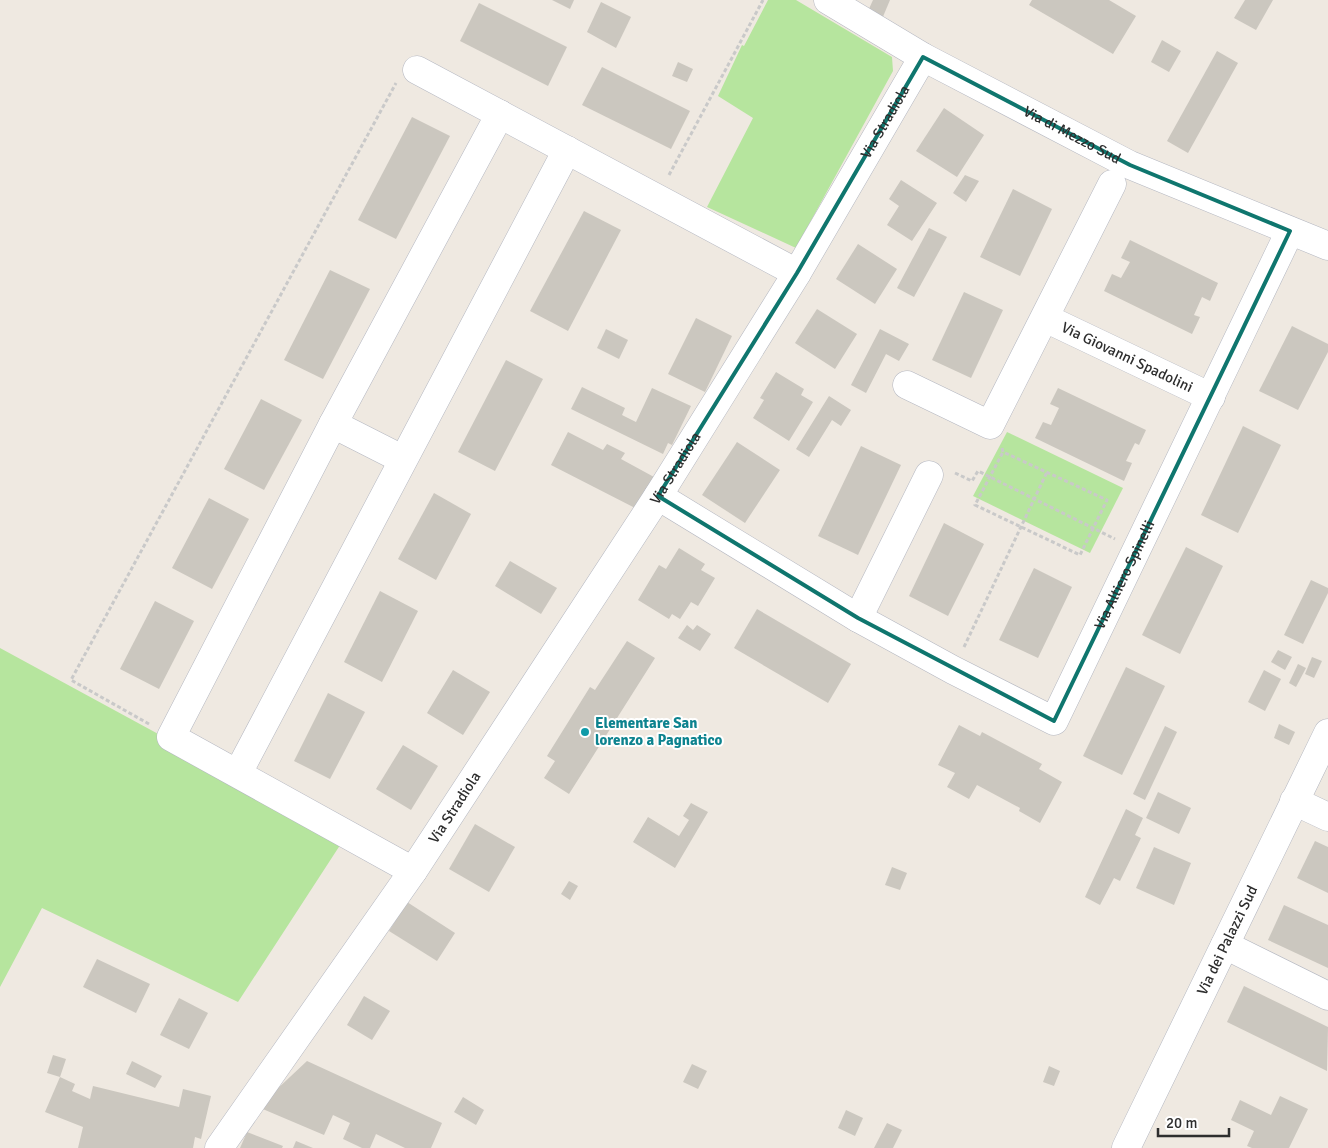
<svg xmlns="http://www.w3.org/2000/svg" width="1328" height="1148" viewBox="0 0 1328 1148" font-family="Signika,sans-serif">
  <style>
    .green { fill: #b6e59e }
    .building { fill: #cbc7bf }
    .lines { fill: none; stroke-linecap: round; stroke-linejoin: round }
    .minor-casing { stroke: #b4b7c1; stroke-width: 29 }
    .path { stroke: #c9c9c9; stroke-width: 3; stroke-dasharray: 4 2.5; stroke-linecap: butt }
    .minor { stroke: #fff; stroke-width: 28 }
    .marked { fill: none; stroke: #0f766e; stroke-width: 4; stroke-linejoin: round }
    .culture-dot { fill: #0f9aa8; stroke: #fff; stroke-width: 2 }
    .labels { text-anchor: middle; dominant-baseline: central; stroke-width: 4; stroke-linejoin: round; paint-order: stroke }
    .street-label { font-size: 15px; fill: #2e2e2e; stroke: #fff }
    .culture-label { font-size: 15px; font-weight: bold; fill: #0d838f; stroke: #fff; text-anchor: start }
  </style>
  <rect width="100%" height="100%" fill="#efe9e1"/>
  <g class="green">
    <polygon points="768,0 796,0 892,57 893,71 796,248 707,207 753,118 718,96 742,45 744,46"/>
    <polygon points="1007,432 1123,488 1090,553 973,496"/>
    <polygon points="0,648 346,836 238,1002 42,908 0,987"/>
  </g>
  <g class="building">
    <polygon points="552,0 574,0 570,9"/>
    <polygon points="873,0 890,0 882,19 868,11"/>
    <polygon points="1032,0 1109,0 1136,16 1113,54 1029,5"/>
    <polygon points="1245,0 1273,0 1256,30 1234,18"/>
    <polygon points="601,2 631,17 616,48 587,32"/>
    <polygon points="479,3 567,47 548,86 460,41"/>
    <polygon points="1162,40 1181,51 1169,72 1151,62"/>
    <polygon points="1217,51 1238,63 1188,153 1167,141"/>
    <polygon points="678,62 693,69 687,82 672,76"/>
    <polygon points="602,67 690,111 671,149 582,105"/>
    <polygon points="944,108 984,135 957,177 916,151"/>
    <polygon points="412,117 450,136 396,239 358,220"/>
    <polygon points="965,175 979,181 966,202 953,193"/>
    <polygon points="901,180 937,203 912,241 887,225 899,206 889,199"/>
    <polygon points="1013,189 1052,209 1020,276 980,257"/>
    <polygon points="584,211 621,230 568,331 530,311"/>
    <polygon points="929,228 947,237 914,297 897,288"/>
    <polygon points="1130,240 1218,283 1210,301 1202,297 1194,315 1200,317 1192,334 1104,291 1112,274 1121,278 1130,262 1121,258"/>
    <polygon points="858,244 897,269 875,304 836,279"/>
    <polygon points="330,270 370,289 323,379 284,360"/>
    <polygon points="964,292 1003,310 971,378 932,360"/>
    <polygon points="817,309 857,334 835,369 795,343"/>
    <polygon points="696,318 732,336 705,392 668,374"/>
    <polygon points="1292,326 1328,344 1328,352 1298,410 1259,391"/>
    <polygon points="606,329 628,340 619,359 597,348"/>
    <polygon points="880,329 909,344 899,361 886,354 866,393 851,385"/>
    <polygon points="506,360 543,379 495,471 458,452"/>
    <polygon points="776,372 804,389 801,395 813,402 789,441 753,418 764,400 760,398"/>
    <polygon points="582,387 625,408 622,415 636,422 652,388 691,406 672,445 668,443 663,454 571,409"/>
    <polygon points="1058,388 1146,430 1139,445 1135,443 1126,461 1132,463 1124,481 1035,438 1043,422 1051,425 1059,408 1050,404"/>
    <polygon points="829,396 851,410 841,426 832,420 809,457 796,449"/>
    <polygon points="261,399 302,420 264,490 224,469"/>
    <polygon points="1243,426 1281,445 1238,533 1201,515"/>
    <polygon points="568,432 603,450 607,444 625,453 621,459 654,477 637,509 551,465"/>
    <polygon points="737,442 780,470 745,523 702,495"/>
    <polygon points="861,446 901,465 858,555 818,536"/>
    <polygon points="434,493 471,514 436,580 398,559"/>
    <polygon points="209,498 249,519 212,589 172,568"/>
    <polygon points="944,523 984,544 948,616 909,596"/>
    <polygon points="1186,547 1223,566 1180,654 1142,635"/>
    <polygon points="679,548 705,564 701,570 715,578 698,606 691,602 680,619 672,614 669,619 638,600 659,565 666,569"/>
    <polygon points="510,561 557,588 541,614 495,586"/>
    <polygon points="1034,568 1072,587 1038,658 999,640"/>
    <polygon points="1311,580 1328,588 1328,593 1303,644 1284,635"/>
    <polygon points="380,591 418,611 382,682 344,662"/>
    <polygon points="155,601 194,621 159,689 120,669"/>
    <polygon points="757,609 851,664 828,703 734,648"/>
    <polygon points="687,625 693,630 697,625 711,634 700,651 678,638"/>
    <polygon points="627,641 655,658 569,794 544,778 555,761 547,756 590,687 595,690"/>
    <polygon points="1278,650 1292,657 1285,670 1271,662"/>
    <polygon points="1312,657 1322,661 1314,678 1305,674"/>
    <polygon points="1298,664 1306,668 1296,687 1289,683"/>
    <polygon points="1126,667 1165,686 1122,775 1083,756"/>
    <polygon points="453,670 490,692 463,735 427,713"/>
    <polygon points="1264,670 1281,679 1265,711 1248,702"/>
    <polygon points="328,693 365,712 330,779 294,761"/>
    <polygon points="1279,724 1295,732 1289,745 1274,738"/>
    <polygon points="959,725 980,736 982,732 1042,764 1039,769 1062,782 1040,823 1019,811 1020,808 977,785 969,799 947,787 955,773 938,765"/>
    <polygon points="1165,726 1177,732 1145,800 1133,794"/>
    <polygon points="403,745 438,766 411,810 376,789"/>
    <polygon points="1158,792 1191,808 1179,834 1146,818"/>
    <polygon points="691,803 708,812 675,868 633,842 648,817 679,836 689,820 683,816"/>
    <polygon points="1126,809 1143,818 1135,835 1141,838 1120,881 1114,878 1100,905 1085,897"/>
    <polygon points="475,824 515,847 489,892 449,869"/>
    <polygon points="1315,841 1328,847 1328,893 1297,878"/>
    <polygon points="1154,847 1191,863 1174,905 1136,888"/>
    <polygon points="892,867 907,873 900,890 885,885"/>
    <polygon points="569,881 578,886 570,900 561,894"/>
    <polygon points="407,902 455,933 437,961 389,931"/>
    <polygon points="1284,905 1328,925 1328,968 1268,940"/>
    <polygon points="97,959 150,984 136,1013 83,987"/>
    <polygon points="1244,986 1328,1027 1327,1071 1227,1022"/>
    <polygon points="364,996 390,1011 372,1040 347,1025"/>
    <polygon points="179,998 208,1013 189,1049 160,1035"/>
    <polygon points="53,1055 66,1059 60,1077 47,1073"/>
    <polygon points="132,1061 162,1076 155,1088 126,1074"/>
    <polygon points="307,1061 442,1123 431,1148 405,1148 376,1134 370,1148 362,1148 343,1139 350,1123 333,1115 324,1135 258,1107"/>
    <polygon points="692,1064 707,1071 698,1089 683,1082"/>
    <polygon points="1049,1066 1060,1071 1054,1086 1043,1082"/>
    <polygon points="60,1077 75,1084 72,1091 90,1099 93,1086 179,1107 183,1089 211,1096 201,1139 195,1137 193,1148 78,1148 83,1127 45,1112"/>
    <polygon points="1280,1096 1308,1109 1289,1148 1252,1148 1247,1146 1254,1131 1231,1120 1240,1100 1271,1115"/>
    <polygon points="463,1097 484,1110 476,1125 454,1112"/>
    <polygon points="846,1110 863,1118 855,1136 838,1128"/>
    <polygon points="887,1123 902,1130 893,1148 874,1148"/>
    <polygon points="247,1132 283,1146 282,1148 240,1148"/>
    <polygon points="296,1141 313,1148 293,1148"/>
  </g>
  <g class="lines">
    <defs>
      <g id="minor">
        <path id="s1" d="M 828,0 L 923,57 L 1130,165 L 1328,246"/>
        <polyline points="417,70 797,273"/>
        <path id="s2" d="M 1045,318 L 1211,397"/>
        <polyline points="907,385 990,425 1112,184"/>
        <polyline points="333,424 402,459"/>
        <path id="s3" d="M 658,496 L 858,618 L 953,670 L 1054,721 L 1290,231"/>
        <polyline points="858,618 929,475"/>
        <polyline points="238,773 567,150"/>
        <polyline points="1294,801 1328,817"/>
        <polyline points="413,871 171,737 333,424 500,114"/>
        <polyline points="1225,945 1328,996"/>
        <path id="s4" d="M 219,1148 L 413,871 L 658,496 L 797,273 L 923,57"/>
        <path id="s5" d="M 1126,1148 L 1328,733"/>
      </g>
    </defs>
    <use href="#minor" class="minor-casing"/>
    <g class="path">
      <polyline points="669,175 763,0"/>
      <polyline points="1002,448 1003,452 1107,500 1080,555 975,505 1003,452"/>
      <polyline points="955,473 972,481 978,471 1115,539"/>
      <polyline points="964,647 1047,472"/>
      <polyline points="149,724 71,680 396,83"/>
    </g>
    <use href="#minor" class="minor"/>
  </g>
  <path class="marked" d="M 923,57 L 1130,165 L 1290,231 L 1054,721 L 858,618 L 658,496 L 797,273 Z"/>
  <circle class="culture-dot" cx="585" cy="732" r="5"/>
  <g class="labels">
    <g class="street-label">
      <text stroke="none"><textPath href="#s4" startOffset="1224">Via Stradiola</textPath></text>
      <text stroke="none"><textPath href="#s1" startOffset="279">Via di Mezzo Sud</textPath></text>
      <text stroke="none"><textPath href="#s2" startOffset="91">Via Giovanni Spadolini</textPath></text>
      <text stroke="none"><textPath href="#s4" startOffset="819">Via Stradiola</textPath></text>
      <text stroke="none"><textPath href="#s3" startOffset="618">Via Altiero Spinelli</textPath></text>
      <text stroke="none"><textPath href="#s4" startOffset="414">Via Stradiola</textPath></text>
      <text stroke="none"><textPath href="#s5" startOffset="231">Via dei Palazzi Sud</textPath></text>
    </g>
    <g class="culture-label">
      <text x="595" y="723">Elementare San<tspan x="595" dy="17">lorenzo a Pagnatico</tspan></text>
    </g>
  </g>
  <path d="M1158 1128v8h71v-8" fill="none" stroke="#2e2e2e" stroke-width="2.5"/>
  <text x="1166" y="1128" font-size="15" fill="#2e2e2e" stroke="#ffffff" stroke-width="4" paint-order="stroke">20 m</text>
</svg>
